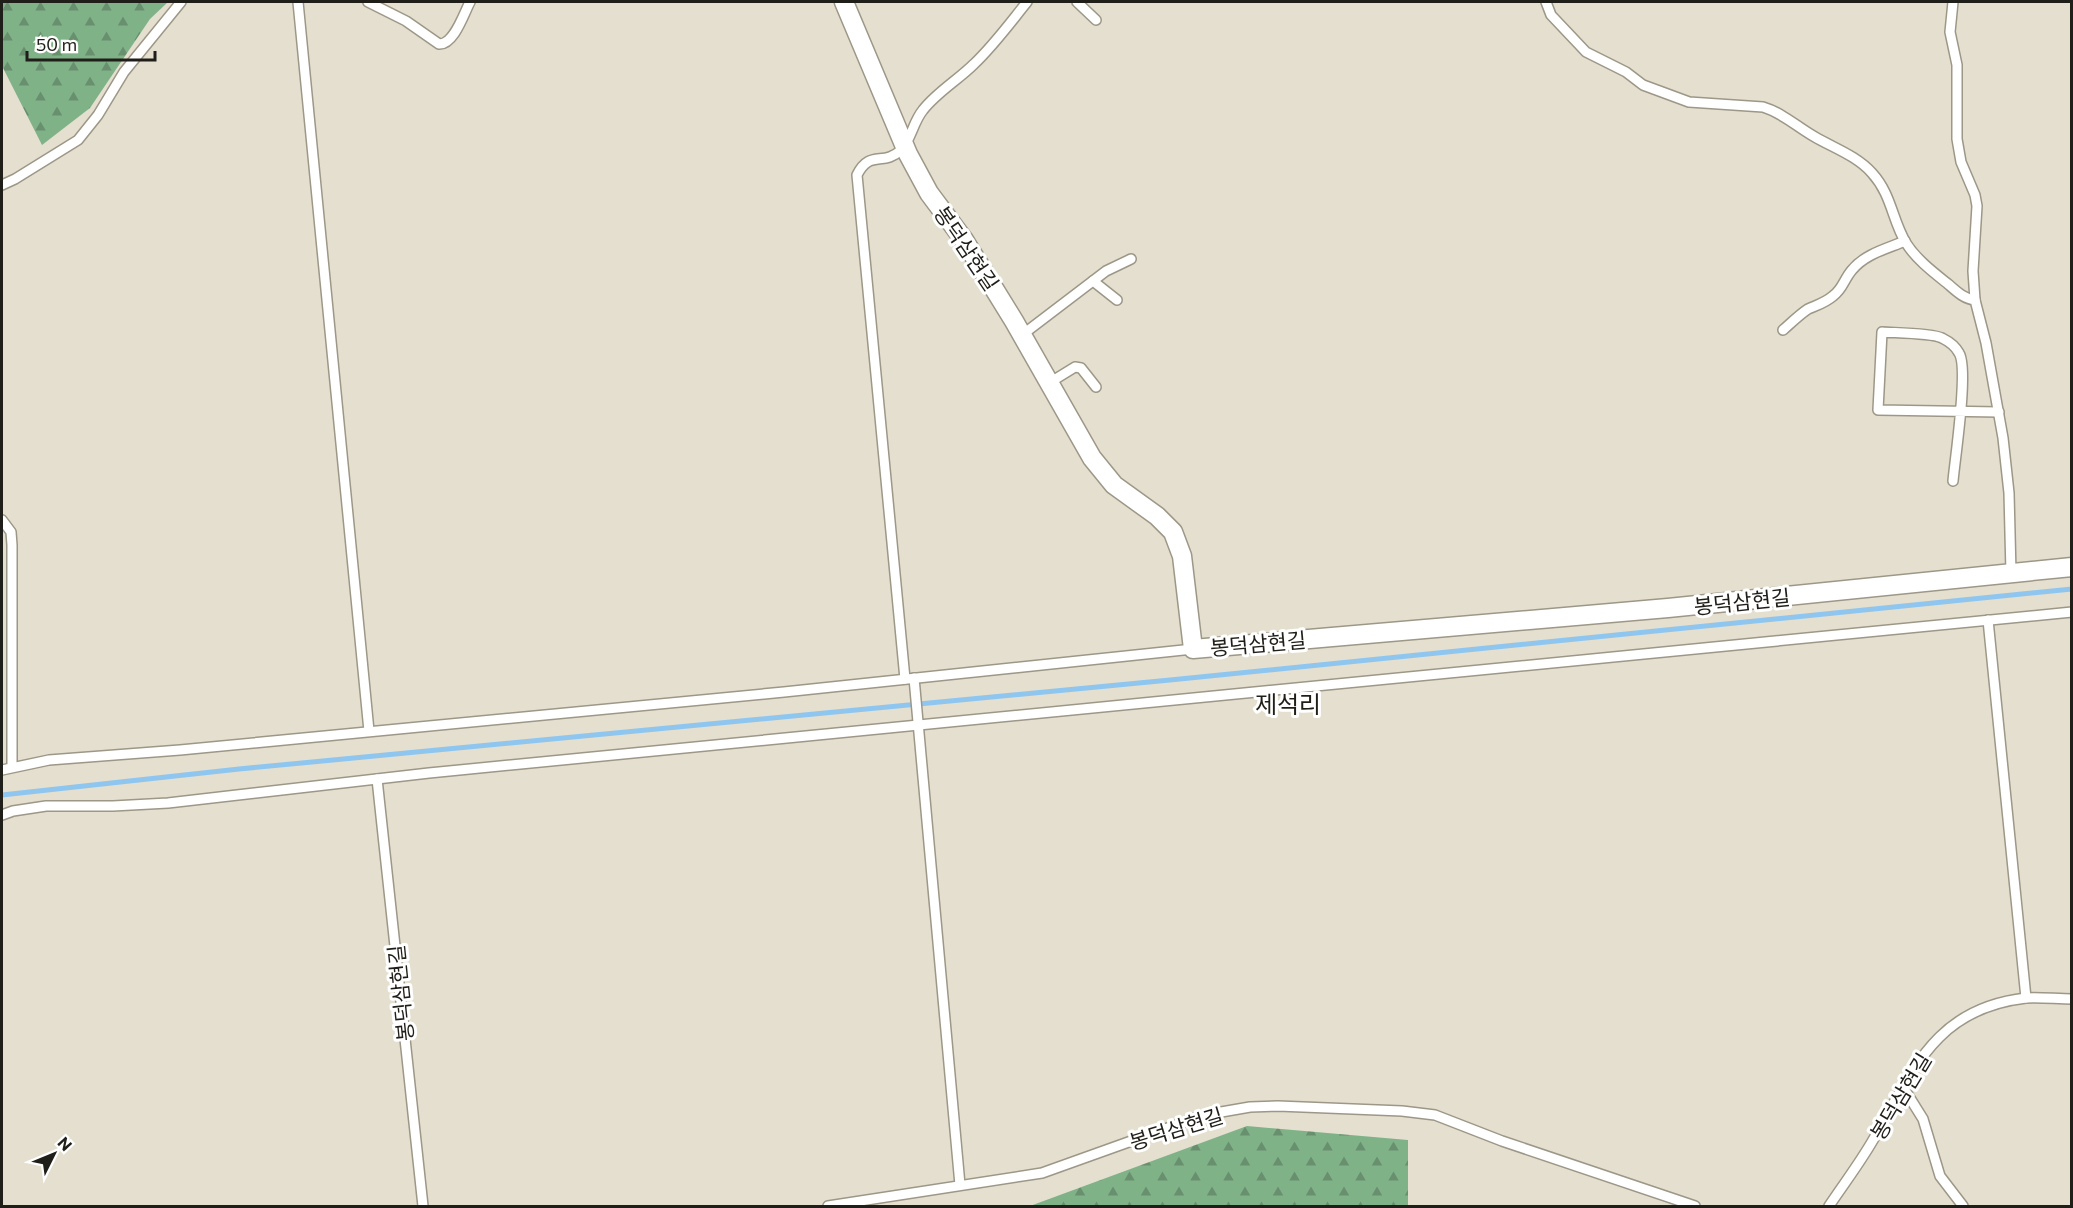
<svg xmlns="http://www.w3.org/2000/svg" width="2073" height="1208" viewBox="0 0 2073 1208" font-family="Commissioner,'Noto Sans KR',sans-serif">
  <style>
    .forest { fill: url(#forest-firs) }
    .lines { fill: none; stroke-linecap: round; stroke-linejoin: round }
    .stream { stroke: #8fc6ef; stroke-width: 5 }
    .lane-casing { stroke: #9d9788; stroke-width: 12 }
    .street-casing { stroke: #9d9788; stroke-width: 21 }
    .lane { stroke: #fff; stroke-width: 9 }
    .street { stroke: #fff; stroke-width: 18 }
    .labels { text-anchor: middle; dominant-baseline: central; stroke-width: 6; stroke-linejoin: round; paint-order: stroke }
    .street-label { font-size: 21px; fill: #201e18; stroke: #fff }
    .quarter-label { font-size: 24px; fill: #201e18; stroke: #fff }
  </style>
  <defs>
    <pattern id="forest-firs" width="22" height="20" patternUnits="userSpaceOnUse" patternTransform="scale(1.5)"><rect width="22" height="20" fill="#80b288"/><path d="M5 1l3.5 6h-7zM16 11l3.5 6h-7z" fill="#68906e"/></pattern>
  </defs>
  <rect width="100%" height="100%" fill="#e5dfcf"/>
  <g class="forest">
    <polygon points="2,2 168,2 150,19 90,108 42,145 2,66"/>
    <polygon points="1247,1126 1408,1140 1408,1206 1030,1206"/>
  </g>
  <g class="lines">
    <polyline class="stream" points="2,795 239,769 1170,680 2072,589"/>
    <defs>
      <g id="lane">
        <polyline points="298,2 369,731"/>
        <path d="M 368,2 L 406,21 L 439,44 C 454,45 464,13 470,2"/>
        <polyline points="1077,2 1096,20"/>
        <path d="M 1546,2 L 1551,15 L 1586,52 L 1626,72 L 1643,85 L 1689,102 L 1763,107 C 1783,113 1797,127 1815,137 C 1834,148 1857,156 1872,173 C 1892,195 1892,220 1906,243 C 1916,259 1933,272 1948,284 C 1956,291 1964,299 1975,300 L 1986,343 L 2003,438 L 2009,493 L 2011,573"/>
        <polyline points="1953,2 1950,32 1957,65 1957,139 1961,162 1975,195 1977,206 1973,271 1975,300"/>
        <polyline points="2,185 15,179 78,140 98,115 124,72 181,2"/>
        <polyline points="1093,281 1117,300"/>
        <path d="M 1783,330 C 1791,323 1799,315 1808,309 C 1817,305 1825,303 1833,296 C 1843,289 1844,279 1852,270 C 1865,254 1886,249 1905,241"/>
        <polyline points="1022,335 1106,271 1131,259"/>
        <polyline points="1049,383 1075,367 1081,368 1096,387"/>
        <path d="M 1953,481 C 1955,458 1969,368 1959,353 C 1956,347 1948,341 1942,338 C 1931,333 1896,333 1882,332 L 1878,410 L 1999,412"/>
        <polyline points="2,520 11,532 12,545 12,767"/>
        <polyline points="1988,620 2026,998"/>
        <polyline points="914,678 960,1185"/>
        <path d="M 905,679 L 857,175 C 870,149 883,167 901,150 C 911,140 913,122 923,110 C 937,92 958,80 974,64 C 994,45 1010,23 1027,2"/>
        <polyline points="2,770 49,760 180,750 784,692 1193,649"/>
        <polyline points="377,779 423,1206"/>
        <polyline points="2,815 13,811 46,806 113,806 168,803 429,773 2072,612"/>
        <polyline points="1903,1087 1923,1119 1940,1176 1963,1206"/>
        <polyline points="828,1206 1042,1173 1204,1115 1250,1107 1278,1106 1402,1111 1435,1115 1502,1141 1695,1206"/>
        <path d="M 1829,1206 C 1845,1182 1863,1159 1877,1133 C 1915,1066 1938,1008 2026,998 C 2040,997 2057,999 2072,999"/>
      </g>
      <polyline id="street" points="844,2 908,154 929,193 964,240 1014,321 1092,458 1114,485 1157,516 1173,532 1182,556 1193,649 1668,608 2072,567"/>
    </defs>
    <use href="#lane" class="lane-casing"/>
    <use href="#street" class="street-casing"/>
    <use href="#lane" class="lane"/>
    <use href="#street" class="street"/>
  </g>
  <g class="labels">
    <g class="street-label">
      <text transform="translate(967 248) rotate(56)">봉덕삼현길</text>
      <text transform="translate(1742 601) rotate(-6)">봉덕삼현길</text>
      <text transform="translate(1258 643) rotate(-5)">봉덕삼현길</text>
      <text transform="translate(400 993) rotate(-96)">봉덕삼현길</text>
      <text transform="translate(1900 1096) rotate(-59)">봉덕삼현길</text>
      <text transform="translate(1176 1128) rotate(-17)">봉덕삼현길</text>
    </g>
    <g class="quarter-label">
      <text x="1288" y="703">제석리</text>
    </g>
  </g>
  <rect width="2073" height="1208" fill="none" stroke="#201e18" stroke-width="6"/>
  <g transform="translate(54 1154) rotate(47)" stroke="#ffffff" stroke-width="4.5" paint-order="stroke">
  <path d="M0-4.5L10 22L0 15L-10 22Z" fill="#201e18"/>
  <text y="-9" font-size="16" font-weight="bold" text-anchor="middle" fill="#201e18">N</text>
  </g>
  <path d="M27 51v9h128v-9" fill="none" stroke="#201e18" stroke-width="3"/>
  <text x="36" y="51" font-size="18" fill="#201e18" stroke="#ffffff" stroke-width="4.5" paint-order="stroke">50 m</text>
</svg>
